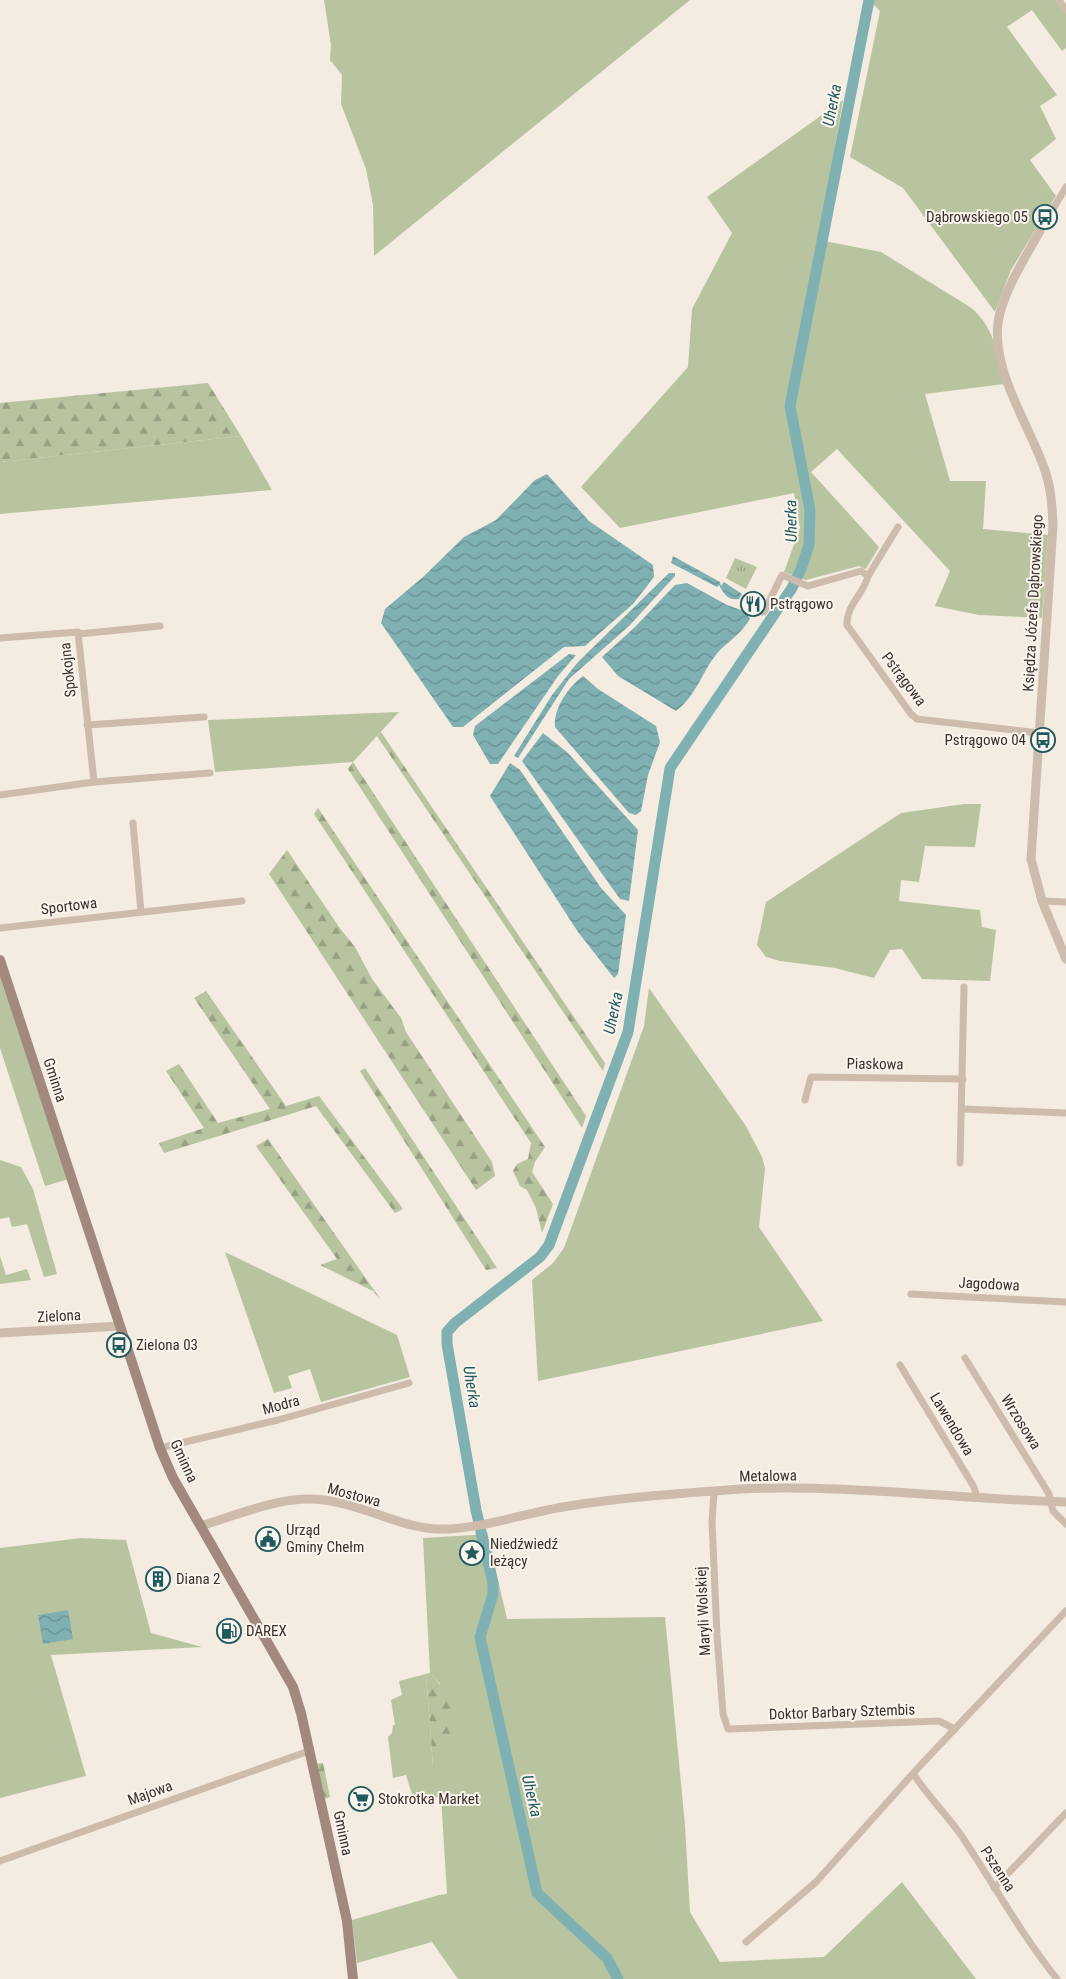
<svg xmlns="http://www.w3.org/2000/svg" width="1066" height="1979" viewBox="0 0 1066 1979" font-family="'Roboto Condensed',sans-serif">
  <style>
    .grass { fill: #b8c4a0 }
    .forest { fill: url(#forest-firs) }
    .park { fill: url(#park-tufts) }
    .water { fill: url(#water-waves) }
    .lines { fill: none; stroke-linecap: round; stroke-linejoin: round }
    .river { stroke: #7fb0b2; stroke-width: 11 }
    .minor { stroke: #cdbbac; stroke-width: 7 }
    .tertiary { stroke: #cdbbac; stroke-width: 9 }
    .secondary { stroke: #a18a7d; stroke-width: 10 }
    .labels { text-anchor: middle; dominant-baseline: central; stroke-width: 4; stroke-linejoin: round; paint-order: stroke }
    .poi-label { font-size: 15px; fill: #3b302b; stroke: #fbf5ee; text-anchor: start }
    .street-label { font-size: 15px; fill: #3b302b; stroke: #fbf5ee }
    .water-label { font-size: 16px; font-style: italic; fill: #1f5a5e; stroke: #fbf5ee }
  </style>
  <defs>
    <pattern id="forest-firs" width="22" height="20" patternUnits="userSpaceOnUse" patternTransform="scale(1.25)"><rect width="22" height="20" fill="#b8c4a0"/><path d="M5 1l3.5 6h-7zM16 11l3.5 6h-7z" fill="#97a083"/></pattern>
    <pattern id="park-tufts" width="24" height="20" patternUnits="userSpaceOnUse" patternTransform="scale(1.25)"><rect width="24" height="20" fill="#b8c4a0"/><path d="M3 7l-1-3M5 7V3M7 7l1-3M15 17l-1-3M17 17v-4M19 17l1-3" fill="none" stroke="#97a083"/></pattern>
    <pattern id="water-waves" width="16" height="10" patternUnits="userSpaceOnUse" patternTransform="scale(1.25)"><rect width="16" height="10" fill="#7fb0b2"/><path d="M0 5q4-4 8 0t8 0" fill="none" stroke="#699091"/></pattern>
  </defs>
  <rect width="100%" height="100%" fill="#f4ebe1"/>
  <g class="grass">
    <polygon points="324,0 690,0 374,256 373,205 366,169 341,104 342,75 330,60 331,45"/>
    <polygon points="869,0 1062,0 1066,6 1066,48 1062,51 1032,10 1007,27 1057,95 1040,106 1056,139 1030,160 1056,196 1011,270 995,312 903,188 850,157 880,11"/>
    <path d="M 843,100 L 819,240 L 881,252 L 970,307 C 995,327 997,354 1004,384 L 925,394 L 950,481 L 986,481 L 983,529 L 1048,535 L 1042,618 L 979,615 L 935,606 L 950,571 L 837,449 L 811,472 L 879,547 L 866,569 L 859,566 L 806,580 L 784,572 L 800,528 L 794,493 L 620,528 L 581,487 L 688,367 L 692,309 L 732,233 L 707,197 Z"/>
    <polygon points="241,436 272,490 0,514 0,462"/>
    <polygon points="399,712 353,762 215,772 208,720"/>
    <polygon points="964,804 981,804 975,847 925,846 919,882 901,880 899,901 980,910 982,927 996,930 990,981 922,979 902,949 890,950 874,978 835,968 780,961 766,957 757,945 766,902 901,813"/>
    <polygon points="0,974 69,1179 45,1186 0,1048"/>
    <polygon points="649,988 746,1126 762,1157 765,1168 759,1227 823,1321 538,1381 532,1280 553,1263 564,1248 644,1026"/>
    <polygon points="0,1160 21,1167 33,1189 57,1274 44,1277 27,1224 12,1227 9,1217 0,1219"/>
    <polygon points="225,1252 397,1335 410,1377 321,1402 310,1369 288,1376 292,1388 274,1393"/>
    <polygon points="0,1256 6,1275 27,1269 31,1280 0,1284"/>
    <polygon points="487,1532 507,1619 665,1617 685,1825 690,1912 720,1962 824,1957 902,1882 976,1979 458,1979 432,1942 357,1963 352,1920 439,1895 447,1894 441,1796 415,1804 406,1775 393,1778 388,1737 392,1733 393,1725 395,1725 391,1700 402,1695 399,1681 426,1674 433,1766 437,1752 440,1684 430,1673 423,1538 474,1535"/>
    <polygon points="81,1538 126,1540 151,1633 202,1647 51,1655 86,1776 0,1798 0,1548"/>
  </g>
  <g class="forest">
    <polygon points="208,383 241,436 0,462 0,403"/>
    <polygon points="381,732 605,1063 603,1071 377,736"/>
    <polygon points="353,762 586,1116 582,1128 348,769"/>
    <polygon points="318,808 545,1147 535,1162 532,1172 553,1204 542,1233 536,1208 527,1190 520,1186 513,1171 517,1164 528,1159 531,1143 314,814"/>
    <polygon points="287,850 339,927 355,947 372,979 401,1018 406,1032 492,1162 495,1176 476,1190 269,874"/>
    <polygon points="206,991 286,1106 319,1096 403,1209 395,1213 316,1106 164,1153 159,1143 204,1128 166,1071 179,1064 218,1123 270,1109 194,998"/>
    <polygon points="365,1068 497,1268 486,1270 360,1071"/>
    <polygon points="268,1139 381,1300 373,1291 320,1265 337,1259 256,1146"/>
    <path d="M 430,1673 C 456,1701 452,1709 449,1745 L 437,1752 L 438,1764 L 433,1766 L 426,1674 Z"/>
    <polygon points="323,1763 330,1797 324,1799 315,1764"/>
  </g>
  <polygon class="park" points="735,558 757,567 746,589 726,578"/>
  <g class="water">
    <polygon points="547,474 589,521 653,565 654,577 633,604 585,646 564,647 463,727 453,727 381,623 385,609 423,577 464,537 496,520 535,480"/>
    <path d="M 673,556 L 720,582 L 721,586 L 724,582 L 742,594 L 739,599 C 727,601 723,592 719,585 L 717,587 L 671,563 Z"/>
    <polygon points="669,573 675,573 675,576 629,626 569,679 518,758 514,756 552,695 578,662"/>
    <path d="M 687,583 L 727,605 L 744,611 L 750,619 C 742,632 731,640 720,650 C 703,668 697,696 676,711 L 618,676 L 602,657 L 635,627 L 675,585 Z"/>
    <polygon points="569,654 576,655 558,676 498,764 490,764 473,735 475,726"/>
    <path d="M 583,676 L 598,689 L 656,726 L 660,742 L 648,775 L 641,811 L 636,815 L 629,813 L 555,727 C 553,709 569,686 583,676 Z"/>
    <polygon points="543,733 567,752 638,830 629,901 620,899 522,761"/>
    <polygon points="510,763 520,770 601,888 626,915 618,974 614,978 578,932 490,796"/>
    <polygon points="68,1610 73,1639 43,1644 38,1615"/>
  </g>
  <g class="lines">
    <polyline class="river" points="618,1979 607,1958 537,1893 480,1637 493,1594 493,1583 476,1510 447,1344 447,1332 455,1323 540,1257 549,1245 628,1032 670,768 792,588 801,569 809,545 810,510 790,406 869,0"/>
    <g class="minor">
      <polyline points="1059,0 1066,10"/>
      <polyline points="1040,231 1066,187"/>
      <polyline points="868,576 898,527"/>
      <path d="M 751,611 L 764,612 L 782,575 L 808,586 L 861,571 L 868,576 C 864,594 846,605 847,625 L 911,714 L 917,719 L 1039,733"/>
      <polyline points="78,634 160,626"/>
      <polyline points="0,638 78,632 94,782"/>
      <polyline points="87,725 204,717"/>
      <polyline points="0,795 94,782 210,773"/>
      <polyline points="133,823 141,912"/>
      <polyline points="1042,901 1066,902"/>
      <polyline points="0,928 242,901"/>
      <polyline points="805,1100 811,1077 963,1079"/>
      <polyline points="963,1109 1066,1113"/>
      <polyline points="960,1163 964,987"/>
      <polyline points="911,1294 1066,1302"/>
      <polyline points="965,1358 1049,1494 1053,1511 1066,1524"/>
      <polyline points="900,1365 974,1487 977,1498"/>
      <polyline points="160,1448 278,1420 409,1383"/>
      <polyline points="714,1492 712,1522 717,1635 723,1714 728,1729 939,1721 955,1729"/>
      <path d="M 914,1775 C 928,1796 946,1814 961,1835 C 993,1883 1021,1934 1057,1979"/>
      <polyline points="0,1861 309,1751"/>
      <polyline points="994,1888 1066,1813"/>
      <polyline points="746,1942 816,1882 917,1769 1066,1611"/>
    </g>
    <g class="tertiary">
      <path d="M 1040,231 C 1025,258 1006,287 999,317 C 989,366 1027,421 1043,465 C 1051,485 1052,504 1053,525 L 1031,859 L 1042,901 L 1066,959"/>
      <polyline points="0,1333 120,1326"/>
      <path d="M 200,1526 C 239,1515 283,1494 324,1500 C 367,1505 404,1531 448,1529 C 489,1527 528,1512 569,1506 C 625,1497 683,1493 740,1489 C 848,1484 958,1499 1066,1502"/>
    </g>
    <polyline class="secondary" points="0,960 160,1448 173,1478 293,1687 301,1713 347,1921 353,1979"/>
  </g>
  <defs>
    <symbol id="bus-ring" viewBox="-11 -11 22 22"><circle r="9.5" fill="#fbf5ee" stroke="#1f5a5e" stroke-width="1.5"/><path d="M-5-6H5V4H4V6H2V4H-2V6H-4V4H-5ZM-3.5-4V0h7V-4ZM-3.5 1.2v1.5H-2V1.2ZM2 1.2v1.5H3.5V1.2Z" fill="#1f5a5e"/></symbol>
    <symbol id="restaurant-ring" viewBox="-11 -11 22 22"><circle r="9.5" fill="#fbf5ee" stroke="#1f5a5e" stroke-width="1.5"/><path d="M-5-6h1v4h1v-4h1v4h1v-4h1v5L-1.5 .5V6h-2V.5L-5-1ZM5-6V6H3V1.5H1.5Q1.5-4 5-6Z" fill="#1f5a5e"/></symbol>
    <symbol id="civic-ring" viewBox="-11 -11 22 22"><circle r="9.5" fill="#fbf5ee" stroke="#1f5a5e" stroke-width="1.5"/><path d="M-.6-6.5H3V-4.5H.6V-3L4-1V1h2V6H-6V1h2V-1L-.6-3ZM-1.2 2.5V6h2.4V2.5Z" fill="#1f5a5e"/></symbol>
    <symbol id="sight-ring" viewBox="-11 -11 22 22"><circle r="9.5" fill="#fbf5ee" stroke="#1f5a5e" stroke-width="1.5"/><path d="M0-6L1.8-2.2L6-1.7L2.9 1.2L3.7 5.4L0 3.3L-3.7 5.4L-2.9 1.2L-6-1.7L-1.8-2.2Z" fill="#1f5a5e"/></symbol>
    <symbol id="building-ring" viewBox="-11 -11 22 22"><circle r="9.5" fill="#fbf5ee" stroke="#1f5a5e" stroke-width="1.5"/><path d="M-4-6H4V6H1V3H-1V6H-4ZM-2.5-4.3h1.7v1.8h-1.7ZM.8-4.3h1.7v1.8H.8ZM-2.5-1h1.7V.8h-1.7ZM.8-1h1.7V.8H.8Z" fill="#1f5a5e"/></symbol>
    <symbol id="fuel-ring" viewBox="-11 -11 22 22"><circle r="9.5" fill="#fbf5ee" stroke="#1f5a5e" stroke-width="1.5"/><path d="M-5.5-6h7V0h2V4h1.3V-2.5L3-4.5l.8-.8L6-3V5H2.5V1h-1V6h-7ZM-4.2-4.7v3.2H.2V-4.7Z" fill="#1f5a5e"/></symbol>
    <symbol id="supermarket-ring" viewBox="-11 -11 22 22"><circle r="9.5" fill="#fbf5ee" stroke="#1f5a5e" stroke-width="1.5"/><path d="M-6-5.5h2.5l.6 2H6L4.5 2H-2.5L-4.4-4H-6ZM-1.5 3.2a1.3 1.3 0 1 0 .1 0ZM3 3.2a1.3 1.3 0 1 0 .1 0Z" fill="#1f5a5e"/></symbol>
  </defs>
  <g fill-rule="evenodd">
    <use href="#bus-ring" x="1031" y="203" width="28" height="28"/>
    <use href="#restaurant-ring" x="739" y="590" width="28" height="28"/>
    <use href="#bus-ring" x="1029" y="726" width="28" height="28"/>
    <use href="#bus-ring" x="105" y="1331" width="28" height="28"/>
    <use href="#civic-ring" x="254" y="1525" width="28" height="28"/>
    <use href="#sight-ring" x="458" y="1539" width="28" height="28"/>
    <use href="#building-ring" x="144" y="1565" width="28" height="28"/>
    <use href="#fuel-ring" x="215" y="1617" width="28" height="28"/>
    <use href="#supermarket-ring" x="347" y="1785" width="28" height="28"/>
  </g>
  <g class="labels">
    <g class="poi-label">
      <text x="1028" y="217" text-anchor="end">Dąbrowskiego 05</text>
      <text x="770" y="604">Pstrągowo</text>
      <text x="1026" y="740" text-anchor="end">Pstrągowo 04</text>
      <text x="136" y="1345">Zielona 03</text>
      <text x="286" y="1530">Urząd<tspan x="286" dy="17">Gminy Chełm</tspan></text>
      <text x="490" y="1544">Niedźwiedź<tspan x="490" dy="17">leżący</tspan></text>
      <text x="176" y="1579">Diana 2</text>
      <text x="246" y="1631">DAREX</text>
      <text x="378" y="1799">Stokrotka Market</text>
    </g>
    <g class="street-label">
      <text transform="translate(1033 603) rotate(-87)">Księdza Józefa Dąbrowskiego</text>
      <text transform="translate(68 670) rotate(-96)">Spokojna</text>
      <text transform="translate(904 679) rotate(53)">Pstrągowa</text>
      <text transform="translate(69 906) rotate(-7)">Sportowa</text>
      <text transform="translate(875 1064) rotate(1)">Piaskowa</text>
      <text transform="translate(55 1080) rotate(72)">Gminna</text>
      <text transform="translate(989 1284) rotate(3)">Jagodowa</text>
      <text transform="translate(59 1316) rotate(-3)">Zielona</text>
      <text transform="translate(281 1405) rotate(-15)">Modra</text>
      <text transform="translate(1021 1422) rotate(58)">Wrzosowa</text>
      <text transform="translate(952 1424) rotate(59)">Lawendowa</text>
      <text transform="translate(184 1461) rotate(65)">Gminna</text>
      <text transform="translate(768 1476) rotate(-1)">Metalowa</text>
      <text transform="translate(354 1495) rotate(15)">Mostowa</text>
      <text transform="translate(703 1611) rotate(-93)">Maryli Wolskiej</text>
      <text transform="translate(842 1712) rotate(-2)">Doktor Barbary Sztembis</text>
      <text transform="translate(150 1793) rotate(-20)">Majowa</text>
      <text transform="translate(343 1833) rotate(78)">Gminna</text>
      <text transform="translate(998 1869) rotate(57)">Pszenna</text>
    </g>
    <g class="water-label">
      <text transform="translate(832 105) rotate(-79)">Uherka</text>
      <text transform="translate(791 521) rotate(-91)">Uherka</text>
      <text transform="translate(613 1013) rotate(-78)">Uherka</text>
      <text transform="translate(472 1387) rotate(81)">Uherka</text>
      <text transform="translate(532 1796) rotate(77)">Uherka</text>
    </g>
  </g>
</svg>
